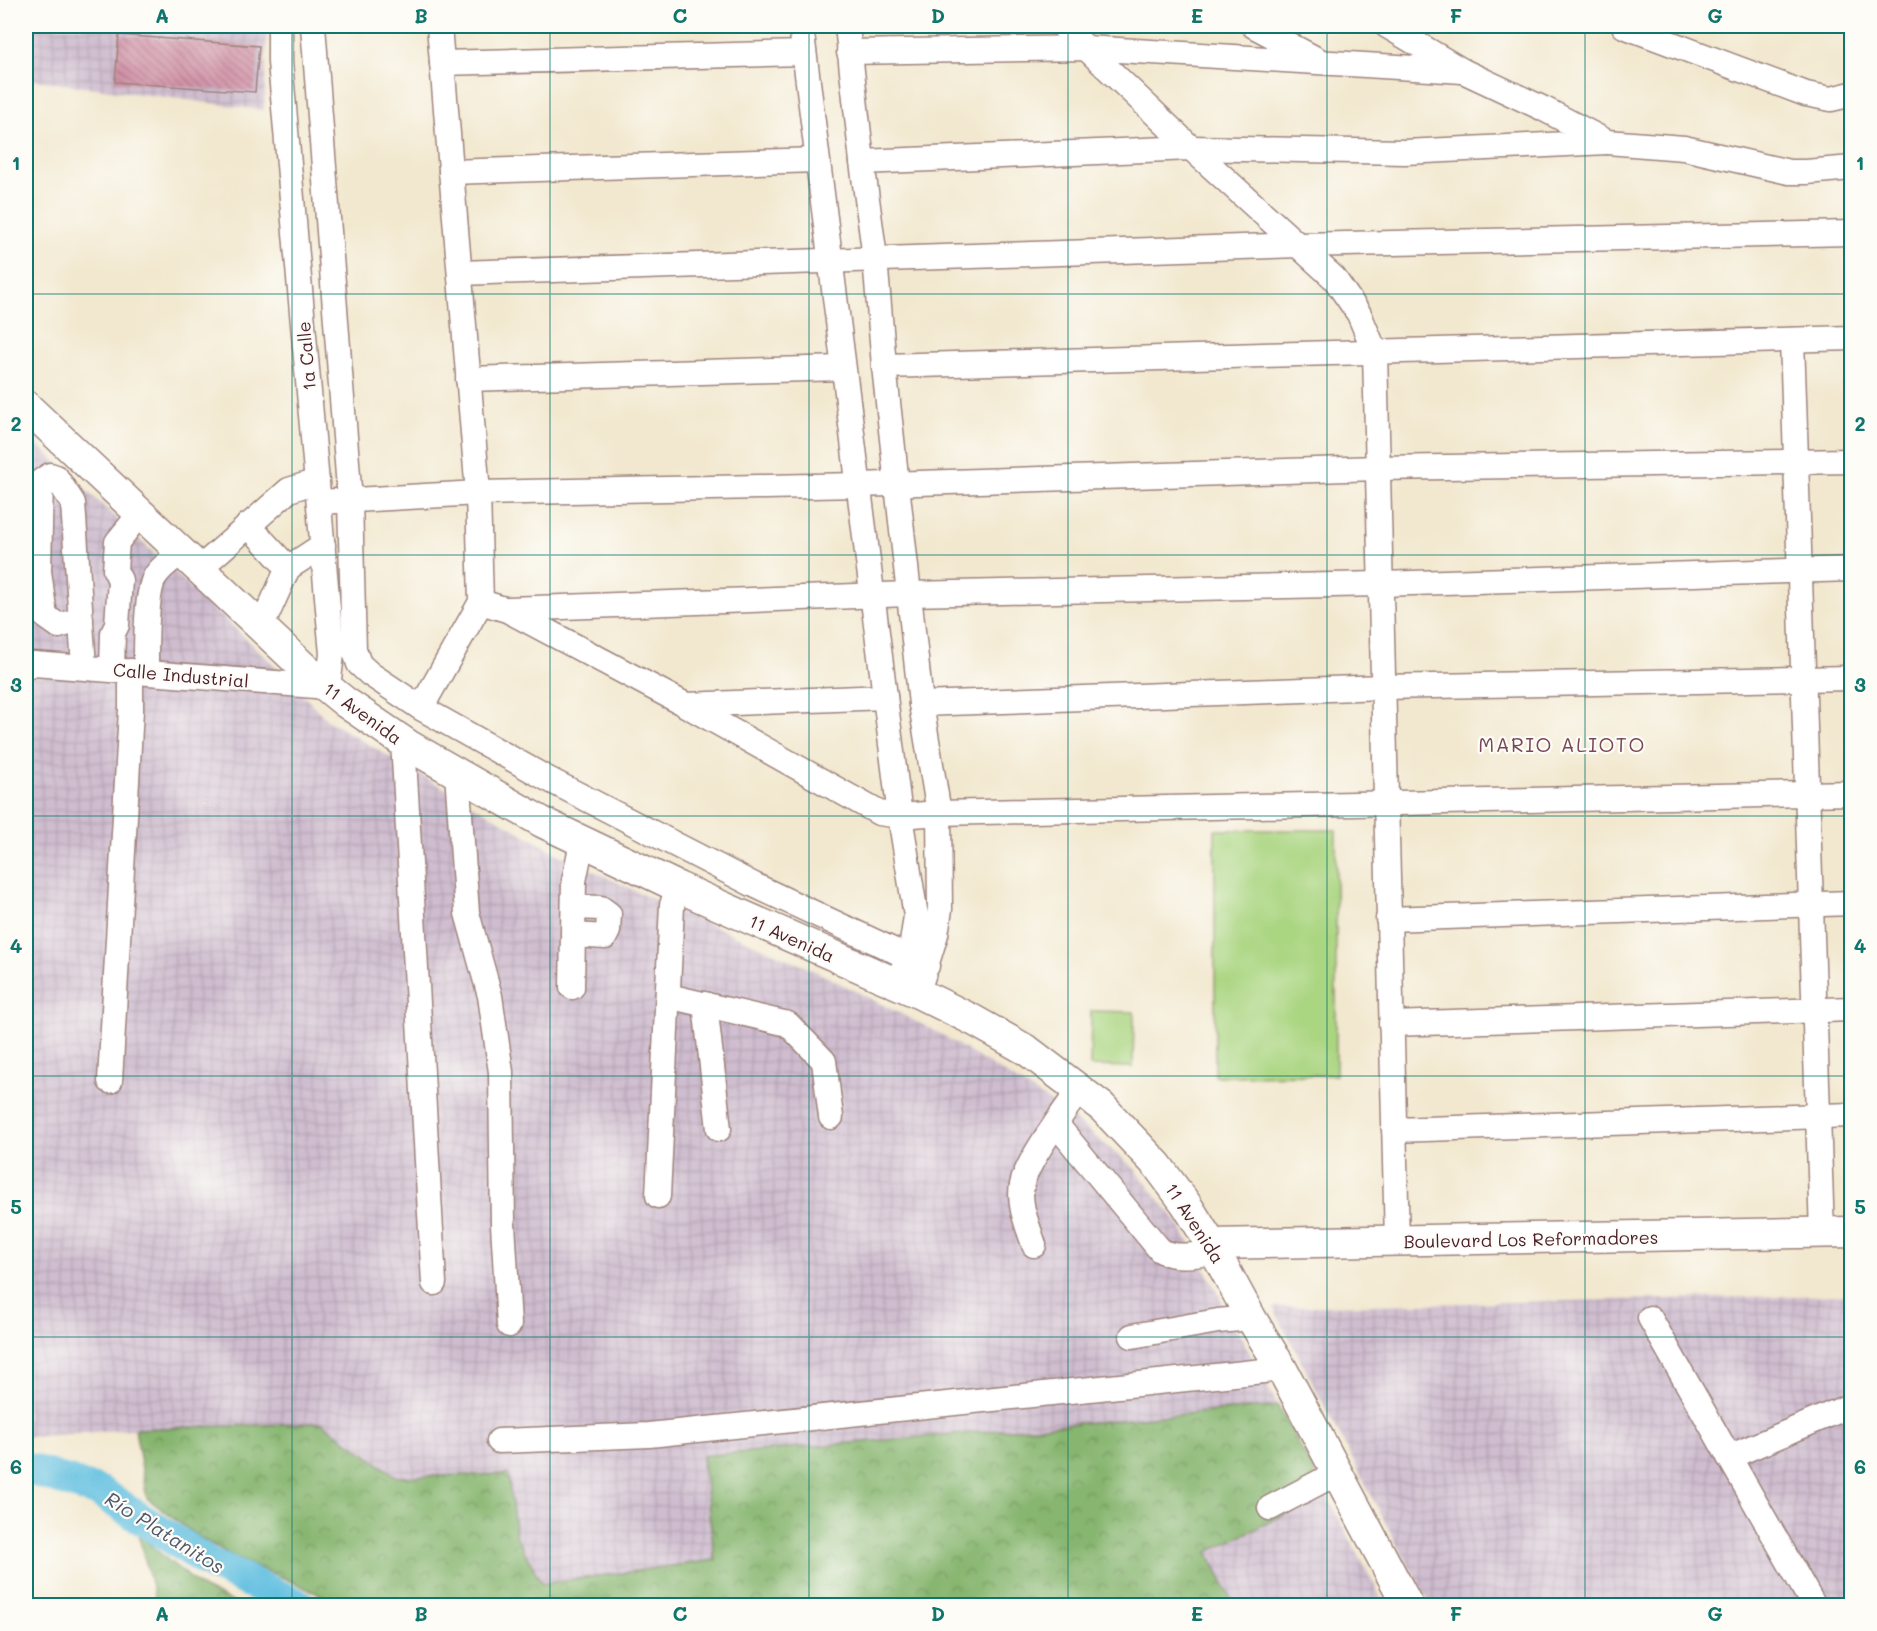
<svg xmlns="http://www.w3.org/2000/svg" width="1877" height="1631" viewBox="0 0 1877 1631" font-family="Mali,sans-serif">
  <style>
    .industrial { fill: url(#industrial-grid) }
    .forest { fill: url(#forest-crowns); stroke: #686a4d; stroke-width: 1.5 }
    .garden { fill: #aad581; stroke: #7a7a56; stroke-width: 1.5 }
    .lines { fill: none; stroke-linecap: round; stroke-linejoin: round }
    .river { stroke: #62bfe0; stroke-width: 32 }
    .building { fill: url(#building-back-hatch) }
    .minor-casing { stroke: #9e847d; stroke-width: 27 }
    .major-casing { stroke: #9e847d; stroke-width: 33 }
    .minor { stroke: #fff; stroke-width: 24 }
    .major { stroke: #fff; stroke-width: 30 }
    .grid { fill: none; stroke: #0f766e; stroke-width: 1.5; stroke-opacity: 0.55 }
    .labels { text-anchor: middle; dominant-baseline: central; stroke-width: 4.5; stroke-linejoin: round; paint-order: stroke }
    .street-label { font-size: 18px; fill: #4a1f2b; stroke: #fdfcf7 }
    .neighbourhood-label { font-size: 20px; letter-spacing: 1.5px; fill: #794756; stroke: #fdfcf7 }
    .water-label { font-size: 20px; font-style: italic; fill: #52576a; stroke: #fdfcf7 }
    .neatline { fill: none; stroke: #0f766e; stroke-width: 2 }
    .grid-label { font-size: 20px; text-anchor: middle; font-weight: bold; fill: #0f766e }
  </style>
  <defs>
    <pattern id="industrial-grid" width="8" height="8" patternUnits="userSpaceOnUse" patternTransform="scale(1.5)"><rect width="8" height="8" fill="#cfbdcf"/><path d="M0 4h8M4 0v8" fill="none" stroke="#b3a2b2"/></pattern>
    <pattern id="forest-crowns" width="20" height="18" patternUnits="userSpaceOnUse" patternTransform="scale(1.5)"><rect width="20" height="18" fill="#87b66f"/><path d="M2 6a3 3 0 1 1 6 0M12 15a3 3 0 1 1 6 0" fill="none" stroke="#70935b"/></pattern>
    <pattern id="building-back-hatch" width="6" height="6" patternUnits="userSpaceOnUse" patternTransform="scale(1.5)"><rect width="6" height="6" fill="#d192a7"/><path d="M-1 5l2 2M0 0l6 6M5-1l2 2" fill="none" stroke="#ac7788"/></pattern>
  </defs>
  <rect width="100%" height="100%" fill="#fdfcf7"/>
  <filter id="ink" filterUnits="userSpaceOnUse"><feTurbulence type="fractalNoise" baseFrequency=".0167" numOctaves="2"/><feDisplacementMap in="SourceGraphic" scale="12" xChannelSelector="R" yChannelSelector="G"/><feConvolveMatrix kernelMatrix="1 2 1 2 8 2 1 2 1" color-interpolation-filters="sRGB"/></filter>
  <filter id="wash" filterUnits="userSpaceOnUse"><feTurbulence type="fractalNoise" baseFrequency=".008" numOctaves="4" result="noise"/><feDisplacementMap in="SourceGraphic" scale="24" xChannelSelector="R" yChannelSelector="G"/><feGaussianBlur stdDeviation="1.35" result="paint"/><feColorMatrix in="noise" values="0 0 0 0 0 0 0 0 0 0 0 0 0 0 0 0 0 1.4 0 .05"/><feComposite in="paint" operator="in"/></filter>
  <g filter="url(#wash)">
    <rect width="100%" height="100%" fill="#f2e8cf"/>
    <g class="industrial">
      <polygon points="26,26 267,26 264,110 26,79"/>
      <polygon points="26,434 274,665 328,721 558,854 644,895 815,971 937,1032 1060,1108 1135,1169 1178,1223 1207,1273 1278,1406 703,1456 715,1560 541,1584 516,1536 508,1474 397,1477 322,1423 135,1429 26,1437"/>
      <polygon points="1851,1295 1851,1605 1431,1605 1397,1545 1273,1307"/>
      <polygon points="1326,1494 1385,1605 1234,1605 1208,1552"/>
    </g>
    <g class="forest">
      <polygon points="1278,1406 1326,1494 1208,1552 1234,1605 342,1605 284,1578 240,1560 197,1536 147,1498 135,1429 322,1423 397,1477 508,1474 516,1536 542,1584 715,1560 702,1456"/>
      <polygon points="138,1533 164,1557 204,1589 239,1605 157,1605"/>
    </g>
    <g class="garden">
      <polygon points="1336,830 1336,1075 1215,1076 1215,830"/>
      <polygon points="1091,1011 1134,1012 1133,1067 1090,1066"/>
    </g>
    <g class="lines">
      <polyline class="river" points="26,1468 100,1492 209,1563 301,1606"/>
    </g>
    <g id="blocks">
      <polygon class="building" points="119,35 259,46 255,92 115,82"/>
    </g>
  </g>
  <g filter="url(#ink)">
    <use href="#blocks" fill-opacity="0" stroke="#9e847d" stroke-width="1.5"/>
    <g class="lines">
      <defs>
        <g id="minor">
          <polyline points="313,26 350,501 354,649 359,664 370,674 421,708 546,778 754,885 927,966"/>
          <polyline points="801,26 900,816 916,916 911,950 902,971"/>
          <polyline points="847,26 862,162 875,258 884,366 921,704 939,813 940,909 936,934 922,979"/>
          <polyline points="1063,26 1191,148 1334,278 1359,314 1375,352 1397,1242"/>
          <polyline points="1254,26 1318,60"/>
          <polyline points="1387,26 1463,71 1544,109 1607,142 1684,148 1789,172 1806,172 1852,168"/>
          <polyline points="1624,26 1806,94 1831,99 1852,94"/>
          <polyline points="849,52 1086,48 1463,71"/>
          <polyline points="442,63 804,53"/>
          <polyline points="862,162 1191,148 1405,152 1607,142"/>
          <polyline points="451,172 817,160"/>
          <polyline points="460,273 1299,245 1852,233"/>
          <polyline points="1792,340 1822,1233"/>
          <polyline points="884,366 1852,338"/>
          <polyline points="468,379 843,368"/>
          <polyline points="319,502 478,493 858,485 1377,468 1852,461"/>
          <polyline points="248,525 288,568"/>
          <polyline points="198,570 289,490 317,481"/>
          <polyline points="481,602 507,610 686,705 879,813 900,816 939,813 1852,793"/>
          <polyline points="509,609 909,594 1380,584 1852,569"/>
          <polyline points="81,619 59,626 45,616 39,571 41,481 50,475 56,477 73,503 84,667"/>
          <polyline points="261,628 288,568 323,545"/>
          <polyline points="26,667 34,664 328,687 332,654 280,62 280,26"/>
          <polyline points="112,669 113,633 117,625 120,580 115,570 117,542 139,515"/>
          <path d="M 146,672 C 146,652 145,590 156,575 C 162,566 172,560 180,553"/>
          <polyline points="921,704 1383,687 1852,678"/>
          <polyline points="686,705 885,697"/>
          <polyline points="421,708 481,602 478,493 439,26"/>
          <polyline points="403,741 434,1283"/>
          <polyline points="457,773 467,913 490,996 501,1072 503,1224 509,1325"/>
          <polyline points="574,907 601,908 609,914 608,931 605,937 574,935"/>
          <polyline points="1388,919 1852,903"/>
          <polyline points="572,987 574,881 582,842"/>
          <polyline points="668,996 788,1024 824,1061 831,1117"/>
          <polyline points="705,1004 719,1129"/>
          <polyline points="1391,1024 1852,1009"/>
          <polyline points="110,1081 131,710 131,671"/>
          <path d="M 1056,1124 L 1160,1250 C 1177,1260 1197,1254 1216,1252"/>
          <polyline points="1394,1130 1852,1115"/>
          <polyline points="658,1196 672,905 678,887"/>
          <path d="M 1034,1245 C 1028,1226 1018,1205 1022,1185 C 1026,1162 1065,1110 1080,1089"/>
          <polyline points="1650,1318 1814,1606"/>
          <polyline points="1132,1336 1218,1321 1251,1318"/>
          <polyline points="499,1441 649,1435 1282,1369"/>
          <polyline points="1729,1457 1852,1405"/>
          <polyline points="1270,1508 1337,1473"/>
        </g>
        <g id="major">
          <polyline points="26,406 313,676 345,702 408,745 542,822 678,887 916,992 973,1020 1028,1051 1102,1107 1157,1165 1186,1204 1211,1244 1251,1318 1282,1369 1408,1606"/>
          <polyline points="1211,1244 1852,1232"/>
        </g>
      </defs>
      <use href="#minor" class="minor-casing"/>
      <use href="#major" class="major-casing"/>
      <use href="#minor" class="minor"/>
      <use href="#major" class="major"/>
    </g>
  </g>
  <path class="grid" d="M 292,26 L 292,1606M 550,26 L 550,1606M 809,26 L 809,1606M 1068,26 L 1068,1606M 1327,26 L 1327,1606M 1585,26 L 1585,1606M 26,294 L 1852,294M 26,555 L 1852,555M 26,816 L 1852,816M 26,1076 L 1852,1076M 26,1337 L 1852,1337"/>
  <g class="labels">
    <g class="street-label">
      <text transform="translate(306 356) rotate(-95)">1a Calle</text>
      <text transform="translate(181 675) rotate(5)">Calle Industrial</text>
      <text transform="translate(363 713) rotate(36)">11 Avenida</text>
      <text transform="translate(792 938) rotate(24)">11 Avenida</text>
      <text transform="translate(1195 1223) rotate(57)">11 Avenida</text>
      <text transform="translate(1531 1239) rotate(-1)">Boulevard Los Reformadores</text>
    </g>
    <g class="neighbourhood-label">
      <text x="1562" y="744">MARIO ALIOTO</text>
    </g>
    <g class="water-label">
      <text transform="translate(165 1532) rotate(32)">Río Platanitos</text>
    </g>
  </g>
  <rect width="1877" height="1631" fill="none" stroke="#fdfcf7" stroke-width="66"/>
  <rect x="33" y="33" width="1811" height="1565" class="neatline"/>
  <g class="grid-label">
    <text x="162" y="23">A</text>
    <text x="421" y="23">B</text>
    <text x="680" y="23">C</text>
    <text x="938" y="23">D</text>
    <text x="1197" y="23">E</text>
    <text x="1456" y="23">F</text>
    <text x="1715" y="23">G</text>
    <text x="16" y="170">1</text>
    <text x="1860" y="170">1</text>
    <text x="16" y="431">2</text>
    <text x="1860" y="431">2</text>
    <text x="16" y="692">3</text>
    <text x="1860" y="692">3</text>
    <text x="16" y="953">4</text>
    <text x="1860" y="953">4</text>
    <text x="16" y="1214">5</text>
    <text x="1860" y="1214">5</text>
    <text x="16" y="1474">6</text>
    <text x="1860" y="1474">6</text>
    <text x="162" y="1621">A</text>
    <text x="421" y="1621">B</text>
    <text x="680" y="1621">C</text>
    <text x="938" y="1621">D</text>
    <text x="1197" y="1621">E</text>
    <text x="1456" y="1621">F</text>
    <text x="1715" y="1621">G</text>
  </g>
</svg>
